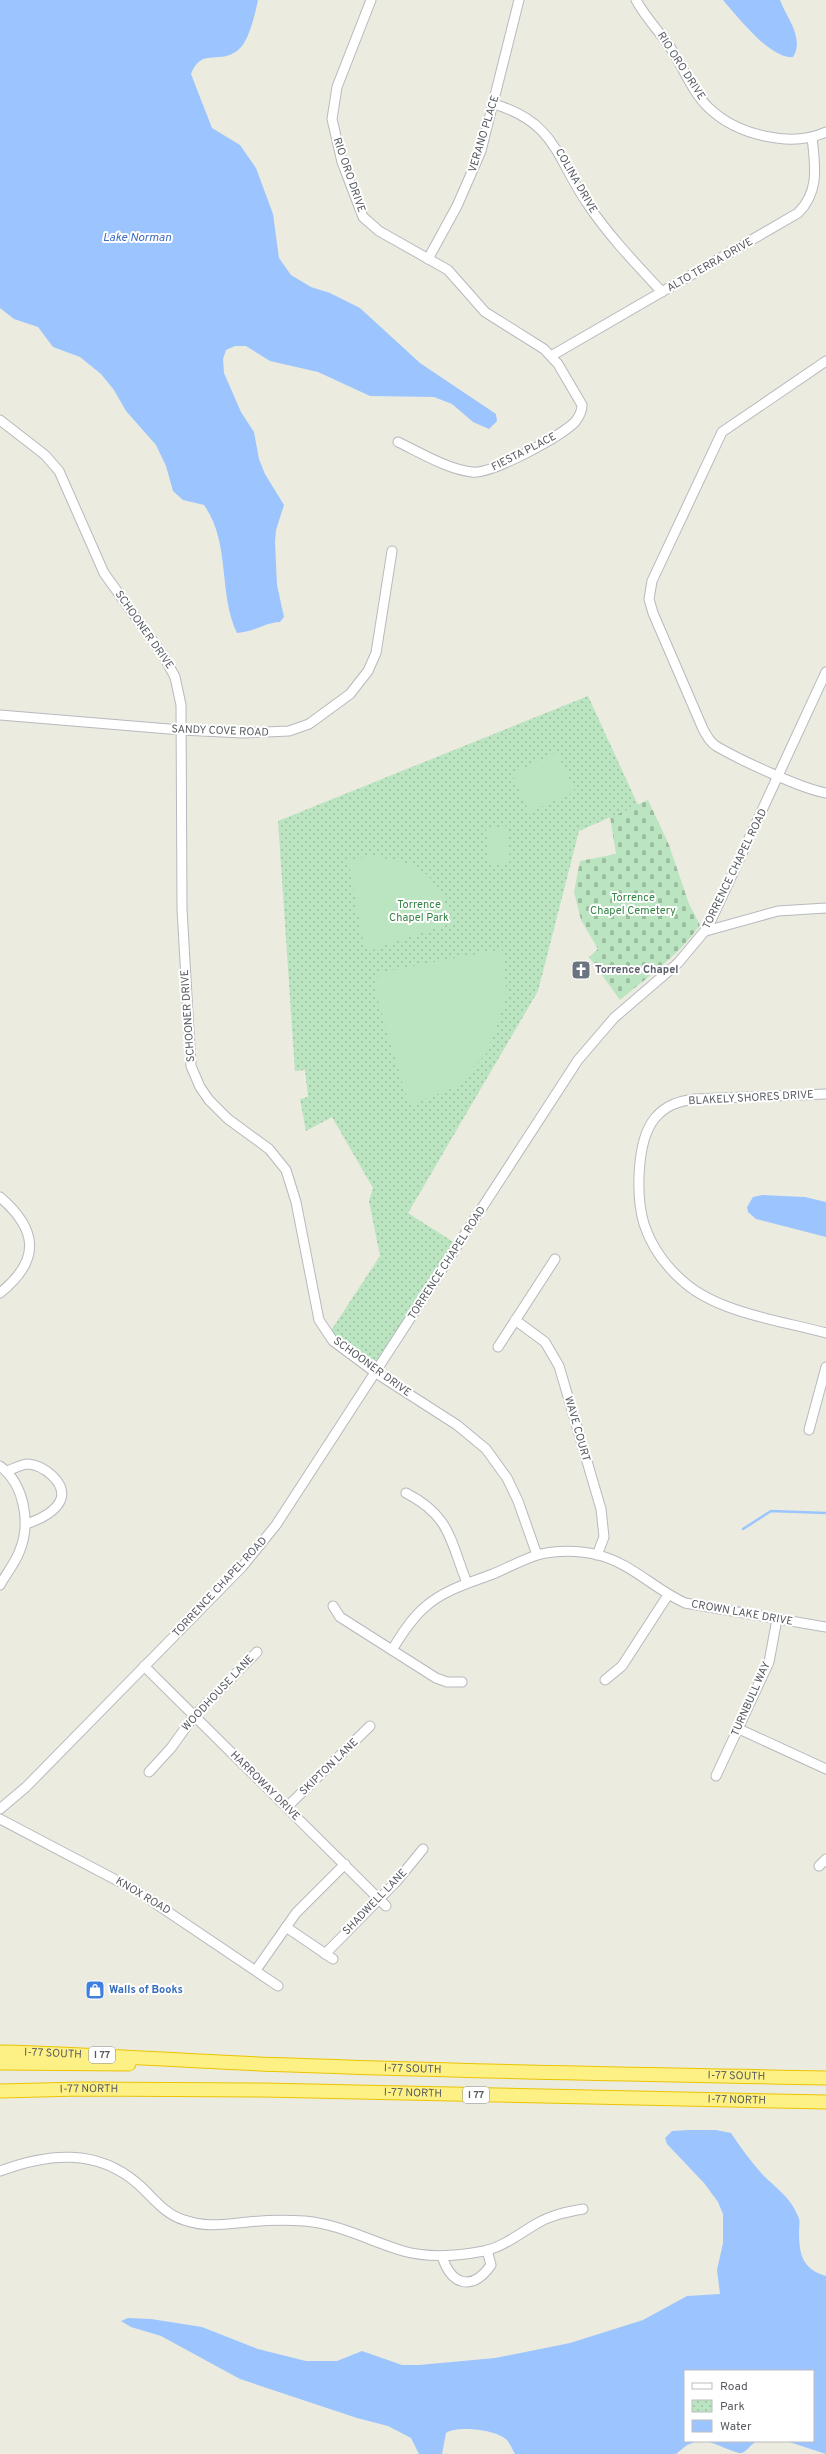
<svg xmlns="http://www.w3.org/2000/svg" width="826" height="2454" viewBox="0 0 826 2454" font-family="Overpass,sans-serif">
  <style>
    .cemetery { fill: url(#cemetery-stones) }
    .park { fill: url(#park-dots) }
    .pitch { fill: #bbe4c1 }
    .water { fill: #9cc5ff }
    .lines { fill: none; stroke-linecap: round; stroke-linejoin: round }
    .stream { stroke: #9cc5ff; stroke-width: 2.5 }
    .minor-casing { stroke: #b7b9bf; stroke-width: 11 }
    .highway-casing { stroke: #ebc400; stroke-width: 15 }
    .minor { stroke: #fff; stroke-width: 9 }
    .highway { stroke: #fdf085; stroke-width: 13 }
    .labels { text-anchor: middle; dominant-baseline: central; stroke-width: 4; stroke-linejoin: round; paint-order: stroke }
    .shield { fill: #fff; stroke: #8a8c90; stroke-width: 1 }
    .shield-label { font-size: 10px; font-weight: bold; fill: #585b61 }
    .street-label { font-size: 11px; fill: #585b61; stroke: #fff }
    .park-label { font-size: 11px; fill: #348444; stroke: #fff }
    .worship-label { font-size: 11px; font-weight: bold; fill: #5b616d; stroke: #fff; text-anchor: start }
    .shop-label { font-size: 11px; font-weight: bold; fill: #366cbe; stroke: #fff; text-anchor: start }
    .water-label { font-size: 12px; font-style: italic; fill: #3f6cc2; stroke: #fff }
  </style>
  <defs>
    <pattern id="cemetery-stones" width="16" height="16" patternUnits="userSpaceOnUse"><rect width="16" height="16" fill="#bbe4c1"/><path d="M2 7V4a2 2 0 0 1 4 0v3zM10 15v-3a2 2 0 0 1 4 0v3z" fill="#9bbca0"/></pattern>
    <pattern id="park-dots" width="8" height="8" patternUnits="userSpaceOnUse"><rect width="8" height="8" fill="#bbe4c1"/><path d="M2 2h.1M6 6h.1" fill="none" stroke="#9bbca0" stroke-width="1.8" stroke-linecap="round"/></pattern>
  </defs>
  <rect width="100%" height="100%" fill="#ecebdf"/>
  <path class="cemetery" d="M 648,800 L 669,845 L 689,904 L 700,925 C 679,955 648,977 620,1000 L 589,957 L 598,949 L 581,920 L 574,892 L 580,861 L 616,854 L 610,817 Z"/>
  <polygon class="park" points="588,696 638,805 579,831 538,991 408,1213 458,1245 376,1372 328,1335 380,1256 369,1201 373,1188 332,1117 306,1131 300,1099 308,1097 305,1070 295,1071 278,821"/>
  <g class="pitch">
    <polygon points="557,752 575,792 529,812 512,774"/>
    <polygon points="507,826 510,862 489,865 486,829"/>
    <path d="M 371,856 C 424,865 433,870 453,922 L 372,950 L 364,946 L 348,860 Z"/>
    <polygon points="502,949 507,997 486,1054 454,1088 409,1105 373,984 382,972"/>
  </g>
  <g class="water">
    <path d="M 0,0 L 258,0 C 255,14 249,43 237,51 C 217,65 202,47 191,74 L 212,128 L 240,145 L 256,168 L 273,214 L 279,258 L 291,275 L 311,287 L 330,293 L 360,308 L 420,363 L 496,414 L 497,421 L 489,429 L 473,422 L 452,404 L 434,397 L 370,396 L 318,372 L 270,361 L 246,346 L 235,346 L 226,350 L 223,359 L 224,373 L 241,412 L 254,432 L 259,459 L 265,474 L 284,505 L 276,530 L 275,542 L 277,585 L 284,617 L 280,622 C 263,623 255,632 237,633 C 218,594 231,543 204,505 L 183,500 L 173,491 L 166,466 L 156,445 L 126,411 L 114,390 L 101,374 L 80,357 L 53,347 L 38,327 L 14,319 L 0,308 Z"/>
    <path d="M 723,0 L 780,0 C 786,17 805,38 793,57 C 771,60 737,16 723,0 Z"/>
    <polygon points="762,1195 805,1197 826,1202 826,1237 756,1219 748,1212 747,1207 753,1197"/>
    <path d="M 689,2130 L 716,2130 L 731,2133 C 741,2148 751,2162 763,2175 C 775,2187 790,2197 797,2214 C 801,2221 799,2224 799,2231 C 799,2254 802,2269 826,2276 L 826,2454 L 786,2441 L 813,2441 L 813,2371 L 685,2371 L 685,2441 L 698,2441 L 687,2445 L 676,2454 L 515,2454 C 513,2450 510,2444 507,2440 C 497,2430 458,2425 446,2433 L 442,2454 L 419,2454 L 411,2438 L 388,2426 L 357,2418 L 240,2379 L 161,2336 L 131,2327 L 121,2321 L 128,2318 L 151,2319 L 202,2327 L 258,2349 L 306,2361 L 337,2361 L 362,2351 L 402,2365 L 419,2365 L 495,2358 L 570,2343 L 643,2320 L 687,2296 L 720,2294 L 717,2270 L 723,2243 L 723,2214 L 718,2202 L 704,2183 L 667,2144 L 665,2138 L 672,2131 Z"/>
    <path d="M 704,2441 L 757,2441 C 751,2444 748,2450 742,2453 C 735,2454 715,2442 704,2441 Z"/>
  </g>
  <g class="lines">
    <polyline class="stream" points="743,1529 771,1511 826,1513"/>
    <defs>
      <g id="minor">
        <path d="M 371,0 L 337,87 L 332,119 L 342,162 L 363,217 L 379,231 L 448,270 L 485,312 L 544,349 L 558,364 L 582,405 C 582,412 579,417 575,422 C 561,436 491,475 472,472 C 447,469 421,453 398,442"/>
        <path d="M 636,0 C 645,17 659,31 670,47 C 683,67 692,92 709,108 C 737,135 791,148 826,132"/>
        <path d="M 494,104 C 557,123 556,159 589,206 C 610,237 636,264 662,292"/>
        <polyline points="428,259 457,206 481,151 519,0"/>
        <path d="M 551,356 L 798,213 C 820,191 815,166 812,137"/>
        <path d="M 826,361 L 722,432 L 652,581 L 649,599 L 653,613 L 703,729 C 706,735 710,742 716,746 C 738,759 802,789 826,793"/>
        <polyline points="0,420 45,455 59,471 104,573 163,655 175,677 181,705 182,909 191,1066 200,1087 209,1100 228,1119 269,1149 286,1170 296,1202 319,1320 333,1341 376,1373 457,1425 486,1449 507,1478 518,1501 537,1555"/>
        <polyline points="0,715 181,730 243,733 289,731 309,724 350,694 368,671 376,653 392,551"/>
        <polyline points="706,931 778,911 826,908"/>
        <path d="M 826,1094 L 695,1099 C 679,1101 666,1105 655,1118 C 636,1141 636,1197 644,1224 C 652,1248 666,1267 685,1283 C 720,1313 782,1321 826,1333"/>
        <path d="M 0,1197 C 38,1230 41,1260 0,1293"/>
        <polyline points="515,1320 545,1342 559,1366 601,1509 604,1537 597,1555"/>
        <polyline points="498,1347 555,1259"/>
        <polyline points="809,1430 826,1367"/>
        <path d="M 0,1466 C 24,1484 31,1522 20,1550 C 16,1562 6,1574 0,1585"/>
        <path d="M 7,1471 C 13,1469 22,1464 28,1464 C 43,1465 66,1482 61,1499 C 56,1512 38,1520 26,1524"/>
        <path d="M 406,1493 C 451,1516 450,1541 467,1583"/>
        <polyline points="333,1606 340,1617 436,1678 447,1682 462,1682"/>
        <path d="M 392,1650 C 401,1635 411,1619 425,1607 C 444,1590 469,1583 493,1574 C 507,1568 522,1560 537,1555 C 555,1550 580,1550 598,1555 C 631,1563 654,1589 685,1603 L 826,1627"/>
        <polyline points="144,1666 386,1906"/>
        <polyline points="605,1680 622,1666 668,1595"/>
        <polyline points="739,1729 826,1769"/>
        <polyline points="149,1772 171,1748 194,1716 257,1652"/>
        <polyline points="716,1776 769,1662 777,1619"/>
        <polyline points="287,1807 370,1726"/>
        <polyline points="0,1809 26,1787 242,1567 276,1525 578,1060 614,1018 678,963 708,927 826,672"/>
        <polyline points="0,1819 137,1891 278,1986"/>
        <polyline points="819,1866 826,1859"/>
        <polyline points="286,1927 333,1959"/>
        <polyline points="325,1954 396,1882 423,1849"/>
        <polyline points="256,1970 296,1913 345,1864"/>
        <path d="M 0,2171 C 48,2153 97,2148 138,2184 C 153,2197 164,2214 184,2220 C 207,2228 225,2224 248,2222 C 267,2220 286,2220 305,2221 C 339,2224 370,2241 403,2251 C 428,2258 458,2256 484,2251 C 503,2247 519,2234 536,2224 C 551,2215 566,2212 583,2209"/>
        <path d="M 442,2256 C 451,2285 472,2292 491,2265 L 487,2250"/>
      </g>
      <g id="highway">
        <path id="s1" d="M 0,2052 C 97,2054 193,2062 290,2065 C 469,2072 647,2074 826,2078"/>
        <polyline points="0,2063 129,2064"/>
        <path id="s2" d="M 0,2091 L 81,2089 L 264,2090 L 826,2102"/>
      </g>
    </defs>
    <use href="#minor" class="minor-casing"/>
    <use href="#highway" class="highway-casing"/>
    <use href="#minor" class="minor"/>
    <use href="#highway" class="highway"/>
  </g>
  <defs>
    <symbol id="church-square" viewBox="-11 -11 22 22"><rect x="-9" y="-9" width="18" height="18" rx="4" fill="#6b7280" stroke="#fff"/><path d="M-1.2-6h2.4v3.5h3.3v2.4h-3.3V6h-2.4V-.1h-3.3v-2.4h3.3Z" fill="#fff"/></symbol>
    <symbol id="shop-square" viewBox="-11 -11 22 22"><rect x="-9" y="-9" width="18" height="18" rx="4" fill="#3f7fe0" stroke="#fff"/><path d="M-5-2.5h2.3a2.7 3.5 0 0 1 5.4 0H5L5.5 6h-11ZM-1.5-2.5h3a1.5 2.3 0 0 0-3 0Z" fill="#fff"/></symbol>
  </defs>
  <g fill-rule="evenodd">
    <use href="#church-square" x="570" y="959" width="22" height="22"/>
    <use href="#shop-square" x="84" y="1979" width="22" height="22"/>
  </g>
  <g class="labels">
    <g class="shield">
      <rect x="89" y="2047" width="26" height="16" rx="3"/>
      <rect x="463" y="2087" width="26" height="16" rx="3"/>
    </g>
    <g class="shield-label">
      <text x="102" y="2055">I 77</text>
      <text x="476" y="2095">I 77</text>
    </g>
    <g class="street-label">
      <text transform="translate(681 66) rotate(57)">RIO ORO DRIVE</text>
      <text transform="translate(484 134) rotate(-73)">VERANO PLACE</text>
      <text transform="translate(349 175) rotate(71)">RIO ORO DRIVE</text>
      <text transform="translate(576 181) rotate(60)">COLINA DRIVE</text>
      <text transform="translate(710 265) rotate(-30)">ALTO TERRA DRIVE</text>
      <text transform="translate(524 452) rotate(-27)">FIESTA PLACE</text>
      <text transform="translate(144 630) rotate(55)">SCHOONER DRIVE</text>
      <text transform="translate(220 731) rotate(2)">SANDY COVE ROAD</text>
      <text transform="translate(735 869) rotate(-64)">TORRENCE CHAPEL ROAD</text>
      <text transform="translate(188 1016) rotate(-94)">SCHOONER DRIVE</text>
      <text transform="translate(751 1098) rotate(-3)">BLAKELY SHORES DRIVE</text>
      <text transform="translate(447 1263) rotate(-57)">TORRENCE CHAPEL ROAD</text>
      <text transform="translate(372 1367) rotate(36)">SCHOONER DRIVE</text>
      <text transform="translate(577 1429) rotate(74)">WAVE COURT</text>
      <text transform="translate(220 1587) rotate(-47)">TORRENCE CHAPEL ROAD</text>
      <text transform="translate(742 1613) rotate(10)">CROWN LAKE DRIVE</text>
      <text transform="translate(218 1693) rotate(-47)">WOODHOUSE LANE</text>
      <text transform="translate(751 1699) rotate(-66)">TURNBULL WAY</text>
      <text transform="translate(329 1767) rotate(-44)">SKIPTON LANE</text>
      <text transform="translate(265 1786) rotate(45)">HARROWAY DRIVE</text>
      <text transform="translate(143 1896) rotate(31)">KNOX ROAD</text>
      <text transform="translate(375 1902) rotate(-46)">SHADWELL LANE</text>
      <text stroke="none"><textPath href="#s1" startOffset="53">I-77 SOUTH</textPath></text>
      <text stroke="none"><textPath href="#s1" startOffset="413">I-77 SOUTH</textPath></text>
      <text stroke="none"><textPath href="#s1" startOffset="737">I-77 SOUTH</textPath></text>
      <text stroke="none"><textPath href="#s2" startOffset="89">I-77 NORTH</textPath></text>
      <text stroke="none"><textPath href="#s2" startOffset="413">I-77 NORTH</textPath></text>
      <text stroke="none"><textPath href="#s2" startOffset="737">I-77 NORTH</textPath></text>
    </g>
    <g class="park-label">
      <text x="633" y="898">Torrence<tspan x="633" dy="13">Chapel Cemetery</tspan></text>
      <text x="419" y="905">Torrence<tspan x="419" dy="13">Chapel Park</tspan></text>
    </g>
    <g class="worship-label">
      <text x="595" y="970">Torrence Chapel</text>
    </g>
    <g class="shop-label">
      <text x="109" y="1990">Walls of Books</text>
    </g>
    <g class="water-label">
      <text x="137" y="238">Lake Norman</text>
    </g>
  </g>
  <rect x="684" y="2370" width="130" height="72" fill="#ffffff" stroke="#bcbdc0"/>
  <rect x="692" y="2383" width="20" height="6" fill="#ffffff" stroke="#bcbdc0"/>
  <text x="720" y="2390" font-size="12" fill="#585b61">Road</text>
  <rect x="692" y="2400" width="20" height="12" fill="url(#park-dots)" stroke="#bcbdc0"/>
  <text x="720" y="2410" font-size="12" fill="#585b61">Park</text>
  <rect x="692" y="2420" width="20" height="12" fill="#9cc5ff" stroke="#bcbdc0"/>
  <text x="720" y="2430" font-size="12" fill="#585b61">Water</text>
</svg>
